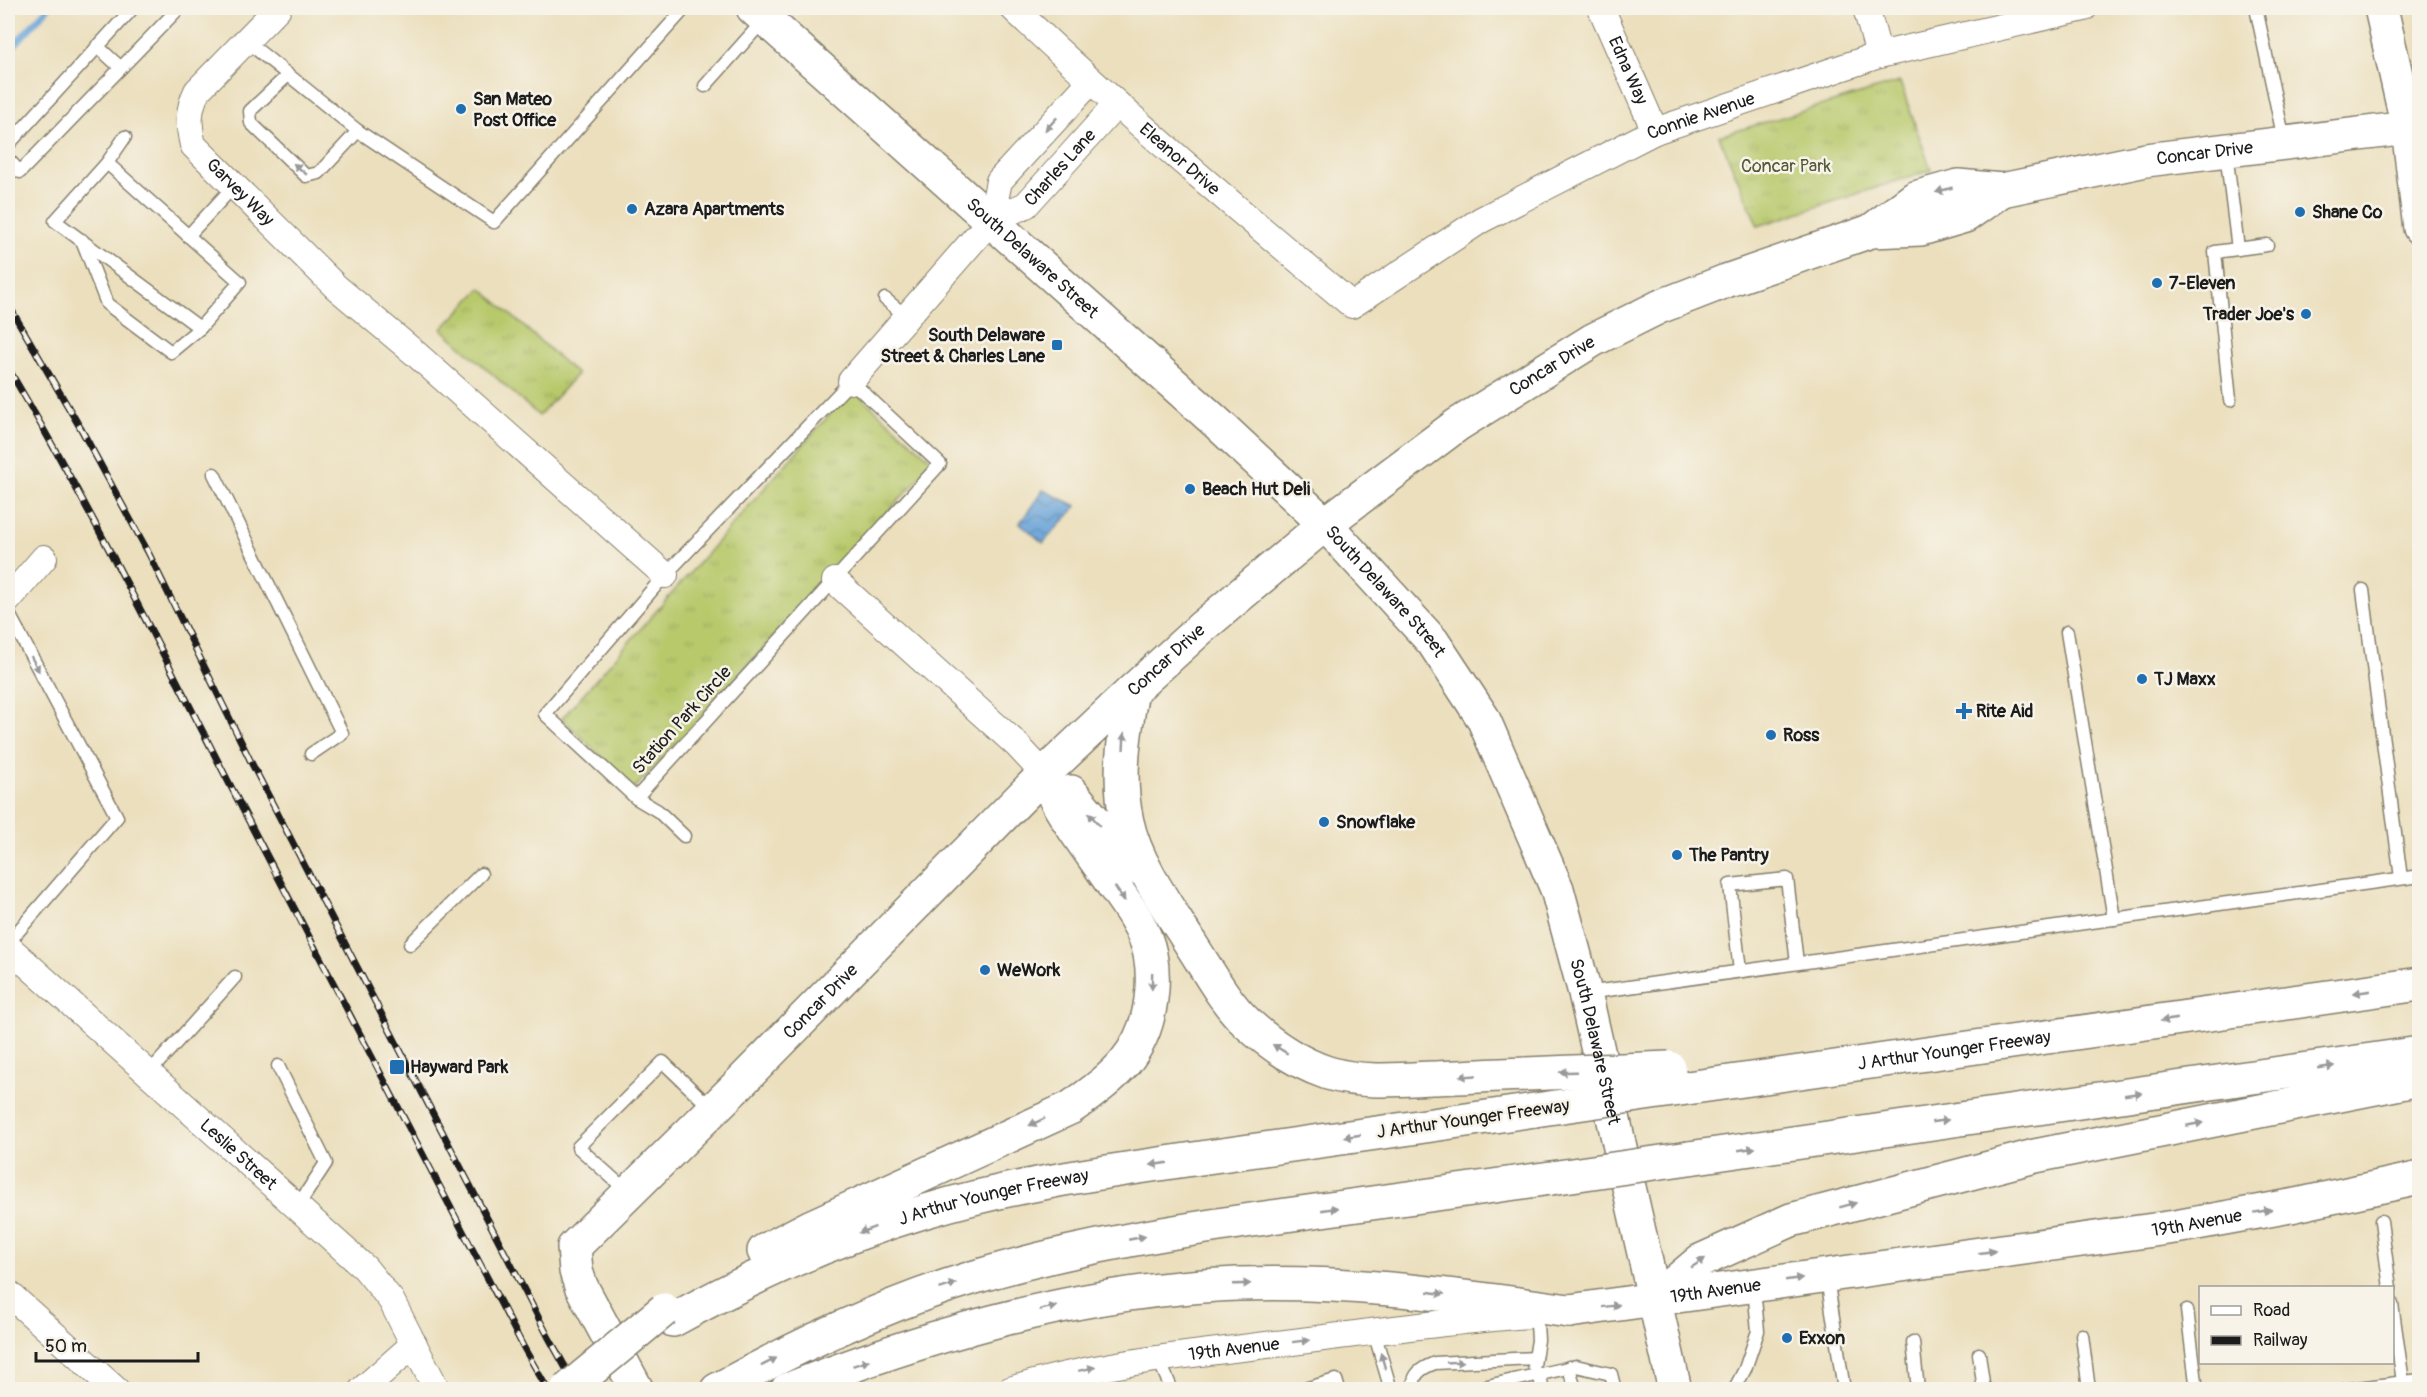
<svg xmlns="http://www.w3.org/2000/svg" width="2427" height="1397" viewBox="0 0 2427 1397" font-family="Pangolin,sans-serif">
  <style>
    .grass { fill: url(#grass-tufts); stroke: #6a7244; stroke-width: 1.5 }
    .water { fill: url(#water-waves); stroke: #42607a; stroke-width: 1.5 }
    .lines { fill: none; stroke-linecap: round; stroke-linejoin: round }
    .stream { stroke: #67a3d8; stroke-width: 7 }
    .lane-casing { stroke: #847e6c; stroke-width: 15 }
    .street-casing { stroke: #847e6c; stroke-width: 28 }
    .secondary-casing { stroke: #847e6c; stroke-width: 36 }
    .highway-casing { stroke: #847e6c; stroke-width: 36 }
    .lane { stroke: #fff; stroke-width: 12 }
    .street { stroke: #fff; stroke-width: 26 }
    .secondary { stroke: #fff; stroke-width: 33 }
    .highway { stroke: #fff; stroke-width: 33 }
    .rail-casing { stroke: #1c1c1c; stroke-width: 7 }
    .rail { stroke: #f7f3e8; stroke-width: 4.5; stroke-dasharray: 14; stroke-linecap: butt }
    .highway-bridge-casing { stroke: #847e6c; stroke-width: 36; stroke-linecap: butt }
    .highway-bridge { stroke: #fff; stroke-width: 33 }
    .oneway { fill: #999 }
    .poi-dot { fill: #1f6fb2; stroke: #f7f3e8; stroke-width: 2 }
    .labels { text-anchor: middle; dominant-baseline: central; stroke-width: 5; stroke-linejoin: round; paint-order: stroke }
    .street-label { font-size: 18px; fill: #1c1c1c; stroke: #f7f3e8 }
    .poi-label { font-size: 18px; font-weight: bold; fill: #1c1c1c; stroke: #f7f3e8; text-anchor: start }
    .park-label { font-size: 18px; fill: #535938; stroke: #f7f3e8 }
  </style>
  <defs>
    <pattern id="grass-tufts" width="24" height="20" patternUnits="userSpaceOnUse" patternTransform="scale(1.5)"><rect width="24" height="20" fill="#b8c96c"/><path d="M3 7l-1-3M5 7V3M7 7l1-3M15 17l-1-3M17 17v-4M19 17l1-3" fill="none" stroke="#9eac5d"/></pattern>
    <pattern id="water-waves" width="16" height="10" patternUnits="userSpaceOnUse" patternTransform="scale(1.5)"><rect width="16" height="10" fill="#67a3d8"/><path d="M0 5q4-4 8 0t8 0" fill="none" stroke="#5484ae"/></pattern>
  </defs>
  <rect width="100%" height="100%" fill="#f7f3e8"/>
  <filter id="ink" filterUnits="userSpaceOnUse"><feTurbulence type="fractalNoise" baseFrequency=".0167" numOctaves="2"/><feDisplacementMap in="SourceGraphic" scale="12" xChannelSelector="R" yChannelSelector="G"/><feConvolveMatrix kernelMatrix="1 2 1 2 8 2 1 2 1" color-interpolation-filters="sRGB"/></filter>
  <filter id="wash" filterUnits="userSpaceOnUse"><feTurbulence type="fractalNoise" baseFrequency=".008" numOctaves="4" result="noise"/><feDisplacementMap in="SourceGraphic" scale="24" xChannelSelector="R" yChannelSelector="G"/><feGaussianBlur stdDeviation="1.35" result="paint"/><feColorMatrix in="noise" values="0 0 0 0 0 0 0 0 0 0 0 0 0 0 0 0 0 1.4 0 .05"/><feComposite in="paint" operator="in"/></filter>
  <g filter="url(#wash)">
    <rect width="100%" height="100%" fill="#ebdfbd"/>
    <g class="grass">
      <polygon points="1900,82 1931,170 1758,226 1719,136"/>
      <polygon points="481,288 577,374 539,416 442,329"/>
      <polygon points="852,389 934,462 634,789 562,718"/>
    </g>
    <polygon class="water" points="1043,490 1077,506 1043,543 1020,523"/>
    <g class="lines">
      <polyline class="stream" points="8,52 48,8"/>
    </g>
  </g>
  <g filter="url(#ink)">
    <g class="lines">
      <defs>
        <g id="lane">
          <polyline points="2256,8 2284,140"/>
          <polyline points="245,40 358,131 494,222 685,8"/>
          <polyline points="97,46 121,68"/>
          <polyline points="288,75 250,111 251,123 306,176 319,173 358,131"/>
          <polyline points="705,86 764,20"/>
          <polyline points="125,137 107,163 55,221 200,328"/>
          <polyline points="8,145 133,8"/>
          <polyline points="2226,152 2238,249"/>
          <polyline points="8,159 20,172 179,8"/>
          <polyline points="188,236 233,187"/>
          <polyline points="82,240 107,304 171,352 200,328 240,282 107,163"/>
          <polyline points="885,299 906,316"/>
          <polygon points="851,381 940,464 636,798 545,714 665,575"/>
          <polyline points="2230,400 2215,252 2267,245"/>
          <polyline points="214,474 342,733 311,754"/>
          <polyline points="2363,590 2401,878"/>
          <polyline points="8,612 117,817 8,943"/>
          <polyline points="2067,632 2114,919"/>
          <polyline points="636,798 658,811 684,836"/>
          <polyline points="410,944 481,874"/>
          <polyline points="1740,971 1730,885 1787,879 1797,963"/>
          <polyline points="1586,993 2420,876"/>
          <polyline points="278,1066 326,1163 297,1207"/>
          <polyline points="148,1074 235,977"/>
          <polyline points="628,1192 578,1147 663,1062 712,1109"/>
          <polyline points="2381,1221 2390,1288"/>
          <polyline points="1827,1278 1844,1390"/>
          <polyline points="2392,1304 2403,1382"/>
          <polyline points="2187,1310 2197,1390"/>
          <polyline points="1374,1332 1391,1390"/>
          <polyline points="2082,1335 2089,1390"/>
          <polyline points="1913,1342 1918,1390"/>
          <polyline points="1979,1354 1984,1390"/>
          <polyline points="1158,1358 1172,1390"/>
          <polyline points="1534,1365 1538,1340 1536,1308"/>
          <polyline points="1569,1367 1575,1390"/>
          <polyline points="1539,1374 1543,1390"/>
          <polyline points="1301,1390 1336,1380 1339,1390"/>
          <path d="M 1414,1390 C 1411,1374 1422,1368 1435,1363 L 1535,1358"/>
          <polyline points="1470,1390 1576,1366 1611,1374 1615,1390"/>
          <polyline points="1734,1390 1745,1369 1758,1331 1754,1288"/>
          <polyline points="2343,1390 2420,1380"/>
        </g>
        <g id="street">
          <path id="s1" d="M 278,8 L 197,91 C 188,110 188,124 193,145 L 336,287 L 416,354 L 665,575"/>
          <path id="s2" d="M 1013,8 C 1122,112 1237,209 1352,305 L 1481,220 L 1655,131 L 1879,55 L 2084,8"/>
          <path id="s3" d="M 1601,8 L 1655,131"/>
          <polyline points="1866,8 1879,55"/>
          <polyline points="991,220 999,181 1091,81"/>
          <path id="s4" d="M 851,381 L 991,220 L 1026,205 L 1117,104"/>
          <polyline points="835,581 1016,744 1044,774"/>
          <polyline points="8,600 44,558"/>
          <path id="s5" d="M 8,947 L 365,1268 L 391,1300 L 437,1390"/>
          <polyline points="8,1293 116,1390"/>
          <polyline points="362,1390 414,1344"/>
          <path id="s6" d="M 1010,1390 C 1097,1363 1186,1355 1275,1344 C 1360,1334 1444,1321 1529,1315"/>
        </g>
        <g id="secondary">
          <path id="s7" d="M 753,8 L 1216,422 L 1325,524 L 1433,642 L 1483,718 L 1557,889 L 1585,993 L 1675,1390"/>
          <polyline points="2381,8 2408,128 2420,228"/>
          <path id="s8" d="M 1871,231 L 1915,198 L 1958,186 L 2002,190 L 2146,160 L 2408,128"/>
          <path id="s9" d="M 1569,1311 L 2175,1227 L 2296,1205 L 2420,1178"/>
          <path id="s10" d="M 637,1390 L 581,1286 L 576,1271 L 574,1247 L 734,1089 L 1044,774 L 1132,691 L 1201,628 L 1325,524 L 1457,425 L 1593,340 L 1659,307 L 1726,281 L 1871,231 L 1921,229 L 1965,216 L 2002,190"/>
        </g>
        <g id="highway">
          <path d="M 1132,691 C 1124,734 1117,779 1127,822 C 1136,864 1169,909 1192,946 C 1209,972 1224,1001 1247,1023 C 1270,1044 1298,1063 1328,1073 C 1360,1083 1398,1080 1431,1078 C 1463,1077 1495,1075 1526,1074"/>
          <polyline points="1071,792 1134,867"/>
          <path id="s11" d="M 1673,1090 L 2420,984"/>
          <polyline points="1689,1158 2420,1053"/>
          <path d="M 764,1251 L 812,1226 L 1070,1108 C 1113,1079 1145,1053 1151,999 C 1153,984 1153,969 1150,954 C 1145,928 1126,903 1111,882 C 1087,847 1060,814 1044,774"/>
          <polyline points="1653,1301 1700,1261 1791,1220 2035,1156 2420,1079"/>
          <path id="s12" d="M 673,1320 C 753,1276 838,1237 926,1211 C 1018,1183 1113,1171 1207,1157 C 1316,1142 1426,1126 1535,1110"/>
          <path d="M 717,1390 C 799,1345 885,1304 975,1277 C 1077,1246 1181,1230 1286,1215 C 1374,1203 1463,1190 1551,1178"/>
          <path d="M 787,1390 C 920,1338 1060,1296 1203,1286 C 1326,1277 1448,1294 1569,1311"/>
        </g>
      </defs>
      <use href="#lane" class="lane-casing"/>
      <use href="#street" class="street-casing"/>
      <use href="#secondary" class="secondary-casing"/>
      <use href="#highway" class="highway-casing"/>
      <use href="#lane" class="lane"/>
      <use href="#street" class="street"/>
      <use href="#secondary" class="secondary"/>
      <use href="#highway" class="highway"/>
      <defs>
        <g id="rail">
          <polyline points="8,304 81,429 148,552 252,764 548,1336 578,1390"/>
          <path d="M 8,368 C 93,511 166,661 243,810 C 336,990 431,1169 524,1348 L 548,1390"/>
        </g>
      </defs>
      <use href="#rail" class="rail-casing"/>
      <use href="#rail" class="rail"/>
      <defs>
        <g id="highway-bridge">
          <polyline points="1526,1074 1669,1068"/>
          <polyline points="1535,1110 1673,1090"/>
          <polyline points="1551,1178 1689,1158"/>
          <polyline points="567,1390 664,1310"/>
        </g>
      </defs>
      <use href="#highway-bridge" class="highway-bridge-casing"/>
      <use href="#highway-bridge" class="highway-bridge"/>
    </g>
    <defs><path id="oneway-solid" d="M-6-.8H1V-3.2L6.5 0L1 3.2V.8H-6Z" transform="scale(1.5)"/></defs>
    <g class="oneway">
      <use href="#oneway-solid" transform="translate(1051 124) rotate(133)"/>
      <use href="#oneway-solid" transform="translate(300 169) rotate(-140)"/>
      <use href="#oneway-solid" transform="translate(1944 190) rotate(164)"/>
      <use href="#oneway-solid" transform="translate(35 664) rotate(62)"/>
      <use href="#oneway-solid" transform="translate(1124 741) rotate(-87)"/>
      <use href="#oneway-solid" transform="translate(1094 819) rotate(-129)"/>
      <use href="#oneway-solid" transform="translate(1120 894) rotate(55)"/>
      <use href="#oneway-solid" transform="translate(1152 981) rotate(91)"/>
      <use href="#oneway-solid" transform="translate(2362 992) rotate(172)"/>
      <use href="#oneway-solid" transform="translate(2169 1020) rotate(172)"/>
      <use href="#oneway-solid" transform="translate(1280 1049) rotate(-149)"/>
      <use href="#oneway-solid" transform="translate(2326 1067) rotate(-8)"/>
      <use href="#oneway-solid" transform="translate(1568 1072) rotate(178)"/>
      <use href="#oneway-solid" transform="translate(1468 1076) rotate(177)"/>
      <use href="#oneway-solid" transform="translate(2133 1094) rotate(-8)"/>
      <use href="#oneway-solid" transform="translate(1940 1121) rotate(-8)"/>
      <use href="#oneway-solid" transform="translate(1037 1122) rotate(155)"/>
      <use href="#oneway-solid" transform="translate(2195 1124) rotate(-11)"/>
      <use href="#oneway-solid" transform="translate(1352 1136) rotate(172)"/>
      <use href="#oneway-solid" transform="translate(1747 1149) rotate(-8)"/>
      <use href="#oneway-solid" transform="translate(1159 1164) rotate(172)"/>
      <use href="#oneway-solid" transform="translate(1848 1205) rotate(-15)"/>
      <use href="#oneway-solid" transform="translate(1330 1209) rotate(-8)"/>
      <use href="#oneway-solid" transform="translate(2263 1211) rotate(-10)"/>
      <use href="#oneway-solid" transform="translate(867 1230) rotate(160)"/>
      <use href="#oneway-solid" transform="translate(1137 1238) rotate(-11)"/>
      <use href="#oneway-solid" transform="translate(1987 1252) rotate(-8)"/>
      <use href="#oneway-solid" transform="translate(1698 1263) rotate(-33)"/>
      <use href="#oneway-solid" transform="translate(1794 1279) rotate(-8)"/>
      <use href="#oneway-solid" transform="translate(1242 1284) rotate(-2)"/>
      <use href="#oneway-solid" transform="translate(948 1286) rotate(-19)"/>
      <use href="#oneway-solid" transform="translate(1436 1293) rotate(8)"/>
      <use href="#oneway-solid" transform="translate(1611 1306) rotate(-7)"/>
      <use href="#oneway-solid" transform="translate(1048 1308) rotate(-12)"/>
      <use href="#oneway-solid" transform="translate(1301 1341) rotate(-7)"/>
      <use href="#oneway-solid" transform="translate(1383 1361) rotate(-106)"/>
      <use href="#oneway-solid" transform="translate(769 1362) rotate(-27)"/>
      <use href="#oneway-solid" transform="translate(1455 1362) rotate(-3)"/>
      <use href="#oneway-solid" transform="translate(861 1363) rotate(-19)"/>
      <use href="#oneway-solid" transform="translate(1087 1369) rotate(-12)"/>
    </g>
  </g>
  <g class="poi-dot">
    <circle cx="461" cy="109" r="6"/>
    <circle cx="632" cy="209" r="6"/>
    <circle cx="2300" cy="212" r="6"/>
    <circle cx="2157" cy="283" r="6"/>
    <circle cx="2306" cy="314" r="6"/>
    <rect x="1051" y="339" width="12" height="12" rx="3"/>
    <circle cx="1190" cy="489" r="6"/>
    <circle cx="2142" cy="679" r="6"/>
    <path d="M1961 702h6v6h6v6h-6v6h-6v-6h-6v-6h6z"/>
    <circle cx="1771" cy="735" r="6"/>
    <circle cx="1324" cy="822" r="6"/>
    <circle cx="1677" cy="855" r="6"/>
    <circle cx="985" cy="970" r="6"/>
    <rect x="389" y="1059" width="16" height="16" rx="3"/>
    <circle cx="1787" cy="1338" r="6"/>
  </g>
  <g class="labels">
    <g class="street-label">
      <text stroke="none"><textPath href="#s3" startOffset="68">Edna Way</textPath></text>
      <text stroke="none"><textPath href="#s2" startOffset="849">Connie Avenue</textPath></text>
      <text stroke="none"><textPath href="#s8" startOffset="350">Concar Drive</textPath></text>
      <text stroke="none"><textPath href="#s2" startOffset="225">Eleanor Drive</textPath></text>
      <text stroke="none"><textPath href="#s4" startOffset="302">Charles Lane</textPath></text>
      <text stroke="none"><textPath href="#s1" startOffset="238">Garvey Way</textPath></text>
      <text stroke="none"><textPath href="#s7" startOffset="375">South Delaware Street</textPath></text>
      <text stroke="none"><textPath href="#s10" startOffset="1478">Concar Drive</textPath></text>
      <text stroke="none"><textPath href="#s7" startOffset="861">South Delaware Street</textPath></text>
      <text stroke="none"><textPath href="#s10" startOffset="992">Concar Drive</textPath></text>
      <text transform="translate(682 720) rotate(-48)">Station Park Circle</text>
      <text stroke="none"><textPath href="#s10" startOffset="506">Concar Drive</textPath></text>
      <text stroke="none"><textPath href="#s7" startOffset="1365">South Delaware Street</textPath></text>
      <text stroke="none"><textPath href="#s11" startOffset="284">J Arthur Younger Freeway</textPath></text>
      <text transform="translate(1473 1119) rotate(-8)">J Arthur Younger Freeway</text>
      <text stroke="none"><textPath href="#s5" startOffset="310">Leslie Street</textPath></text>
      <text stroke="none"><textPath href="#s12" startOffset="345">J Arthur Younger Freeway</textPath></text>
      <text stroke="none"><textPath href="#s9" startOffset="634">19th Avenue</textPath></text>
      <text stroke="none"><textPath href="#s9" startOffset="148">19th Avenue</textPath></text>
      <text stroke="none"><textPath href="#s6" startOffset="228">19th Avenue</textPath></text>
    </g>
    <g class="poi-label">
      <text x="473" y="99">San Mateo<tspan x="473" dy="21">Post Office</tspan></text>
      <text x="644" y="209">Azara Apartments</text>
      <text x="2312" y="212">Shane Co</text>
      <text x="2169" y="283">7-Eleven</text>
      <text x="2294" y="314" text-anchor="end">Trader Joe's</text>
      <text x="1045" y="335" text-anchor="end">South Delaware<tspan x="1045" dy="21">Street &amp; Charles Lane</tspan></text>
      <text x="1202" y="489">Beach Hut Deli</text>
      <text x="2154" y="679">TJ Maxx</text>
      <text x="1976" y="711">Rite Aid</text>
      <text x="1783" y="735">Ross</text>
      <text x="1336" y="822">Snowflake</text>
      <text x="1689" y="855">The Pantry</text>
      <text x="997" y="970">WeWork</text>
      <text x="410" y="1067">Hayward Park</text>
      <text x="1799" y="1338">Exxon</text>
    </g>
    <g class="park-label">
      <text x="1786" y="166">Concar Park</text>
    </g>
  </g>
  <rect width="2427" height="1397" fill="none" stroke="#f7f3e8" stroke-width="30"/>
  <rect x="2199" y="1286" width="195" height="78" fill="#f7f3e8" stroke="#9f9d96" stroke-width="1.5"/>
  <rect x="2211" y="1306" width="30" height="9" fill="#ffffff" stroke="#9f9d96" stroke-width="1.5"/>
  <text x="2253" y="1316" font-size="18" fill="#1c1c1c">Road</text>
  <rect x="2211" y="1336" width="30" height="9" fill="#1c1c1c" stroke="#9f9d96" stroke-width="1.5"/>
  <text x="2253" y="1346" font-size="18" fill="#1c1c1c">Railway</text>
  <path d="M36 1352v9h162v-9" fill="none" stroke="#1c1c1c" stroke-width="3"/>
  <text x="45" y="1352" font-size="18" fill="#1c1c1c" stroke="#f7f3e8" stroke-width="4.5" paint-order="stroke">50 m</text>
</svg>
